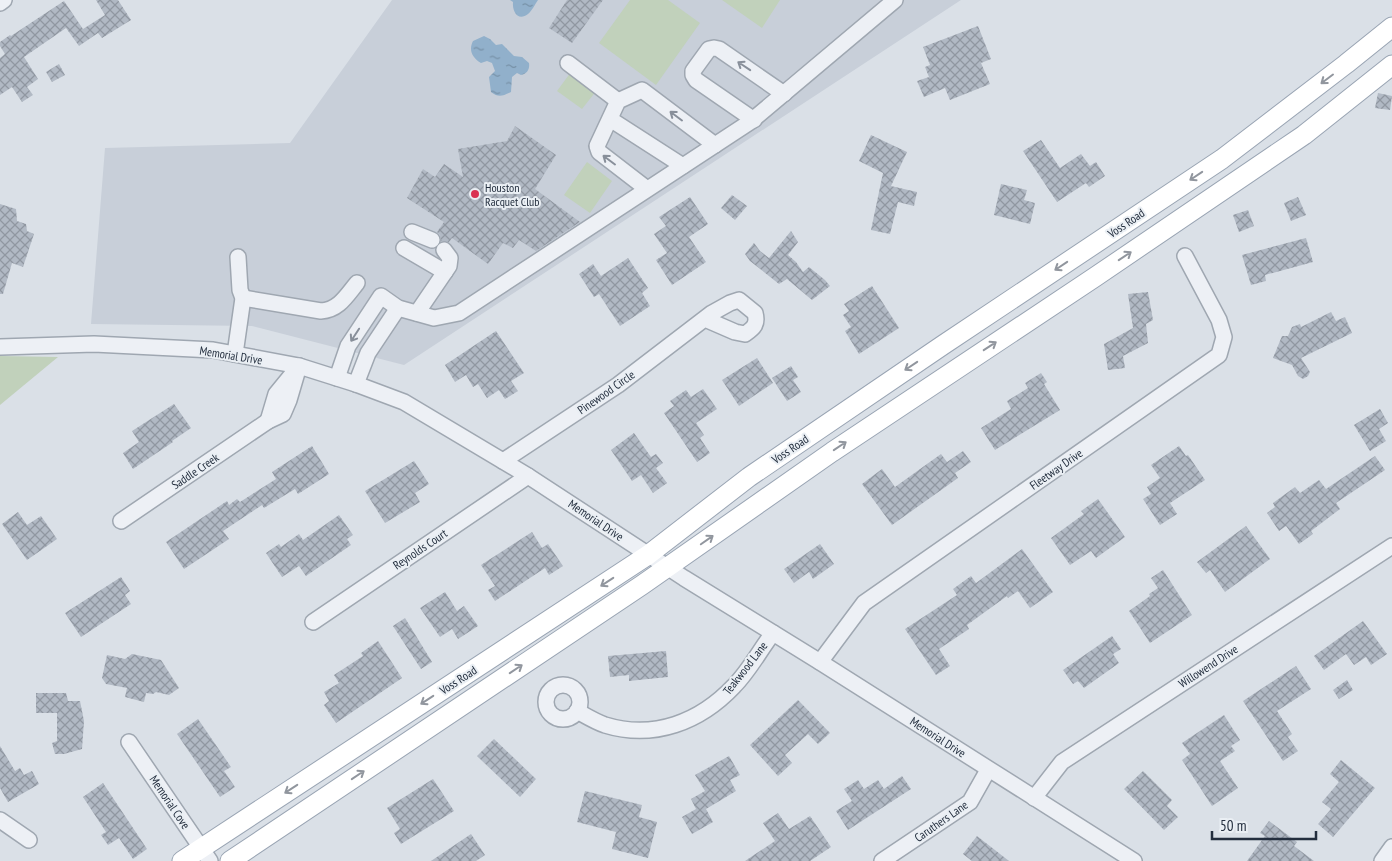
<svg xmlns="http://www.w3.org/2000/svg" width="1392" height="861" viewBox="0 0 1392 861" font-family="'PT Sans Narrow',sans-serif">
  <style>
    .built { fill: #c8cfd9 }
    .park { fill: #c1d1bb }
    .water { fill: url(#water-ripples) }
    .building { fill: url(#building-cross-hatch) }
    .lines { fill: none; stroke-linecap: round; stroke-linejoin: round }
    .minor-casing { stroke: #9fa7b1; stroke-width: 18 }
    .major-casing { stroke: #99a4b3; stroke-width: 21 }
    .minor { stroke: #edf0f5; stroke-width: 15 }
    .major { stroke: #fff; stroke-width: 19 }
    .oneway { stroke: #888f9a }
    .oneway2 { stroke: #91969e }
    .poi-dot { fill: #da3152; stroke: #eaeff4; stroke-width: 2 }
    .labels { text-anchor: middle; dominant-baseline: central; stroke-width: 4; stroke-linejoin: round; paint-order: stroke }
    .poi-label { font-size: 12px; fill: #232e3e; stroke: #eaeff4; text-anchor: start }
    .street-label { font-size: 12px; fill: #232e3e; stroke: #eaeff4 }
  </style>
  <defs>
    <pattern id="water-ripples" width="26" height="14" patternUnits="userSpaceOnUse" patternTransform="scale(1.25)"><rect width="26" height="14" fill="#91b0cb"/><path d="M2 4q2-2 4 0t4 0M15 11q2-2 4 0t4 0" fill="none" stroke="#7690a6"/></pattern>
    <pattern id="building-cross-hatch" width="8" height="8" patternUnits="userSpaceOnUse" patternTransform="scale(1.25)"><rect width="8" height="8" fill="#b1b9c4"/><path d="M0 0l8 8M0 8l8-8" fill="none" stroke="#9097a1"/></pattern>
  </defs>
  <rect width="100%" height="100%" fill="#dae0e7"/>
  <polygon class="built" points="392,0 961,0 404,365 252,326 91,324 105,148 290,143"/>
  <g class="park">
    <polygon points="630,0 668,0 700,23 656,85 599,43"/>
    <polygon points="722,0 780,0 762,28"/>
    <polygon points="571,72 597,90 582,109 557,91"/>
    <polygon points="587,162 612,181 590,213 564,195"/>
    <polygon points="0,356 58,357 0,405"/>
  </g>
  <g class="water">
    <path d="M 510,0 L 538,0 C 535,4 532,11 528,14 C 518,22 512,11 513,2 Z"/>
    <path d="M 484,36 L 490,39 L 496,45 L 502,44 L 514,56 L 522,57 L 529,63 C 530,69 527,74 521,75 L 517,73 L 512,77 L 511,92 C 502,96 499,98 491,92 L 489,77 L 495,71 L 492,63 L 487,61 L 481,63 C 473,58 468,51 473,41 Z"/>
  </g>
  <g class="building">
    <polygon points="96,0 118,0 131,20 102,38 98,33 79,46 66,28 24,57 38,79 27,87 33,95 22,102 12,87 0,95 0,58 5,54 0,46 0,42 10,35 11,36 64,1 83,29 105,15"/>
    <polygon points="567,0 603,0 572,43 549,28"/>
    <polygon points="978,26 991,59 981,63 990,84 950,100 945,88 924,97 917,81 929,77 925,67 930,65 923,47"/>
    <polygon points="59,64 65,75 52,82 46,72"/>
    <polygon points="1378,93 1392,96 1390,110 1375,108"/>
    <polygon points="515,126 556,155 535,189 580,222 536,251 519,240 513,248 503,243 488,264 452,238 449,242 441,241 440,235 437,232 444,222 407,198 423,169 435,177 444,164 463,177 458,149 507,141"/>
    <polygon points="871,135 907,152 891,186 917,192 914,206 898,202 890,234 871,230 883,173 859,161"/>
    <polygon points="1041,140 1060,168 1081,154 1090,166 1096,162 1105,176 1089,187 1086,183 1057,202 1023,151"/>
    <polygon points="1001,184 1027,190 1024,200 1035,203 1030,224 994,215"/>
    <polygon points="732,195 747,206 735,220 721,208"/>
    <polygon points="690,197 708,224 689,237 706,262 672,285 656,260 667,253 654,234 666,226 659,217"/>
    <polygon points="1298,197 1306,215 1291,221 1284,203"/>
    <polygon points="0,204 16,209 17,221 26,224 27,231 34,234 23,267 12,263 3,294 0,294"/>
    <polygon points="1248,210 1254,226 1239,232 1233,215"/>
    <polygon points="791,231 798,242 788,255 796,262 803,272 809,267 825,280 830,286 812,300 787,279 779,284 750,261 745,254 754,243 760,251 769,258"/>
    <polygon points="1306,238 1313,262 1265,275 1266,281 1251,285 1242,255"/>
    <polygon points="628,258 648,288 642,293 650,306 620,326 599,294 594,297 579,274 593,264 601,276"/>
    <polygon points="872,286 899,328 859,354 845,331 851,327 843,315 849,311 844,304"/>
    <polygon points="1148,292 1153,320 1146,324 1148,343 1123,356 1125,368 1108,370 1104,344 1133,328 1128,294"/>
    <polygon points="1331,312 1336,321 1345,317 1352,333 1301,358 1310,372 1308,376 1303,379 1298,376 1292,365 1273,358 1282,336 1288,336 1292,327 1300,324 1301,327"/>
    <polygon points="496,331 524,373 511,381 518,391 505,399 499,390 487,398 478,384 473,387 466,375 455,382 445,365"/>
    <polygon points="757,358 773,383 739,406 722,380"/>
    <polygon points="791,366 798,377 793,380 801,392 787,401 772,378"/>
    <polygon points="1041,373 1047,382 1044,384 1060,410 995,450 981,428 1011,409 1007,401 1028,388 1025,383"/>
    <polygon points="703,389 717,409 696,423 704,435 700,438 710,453 697,462 664,413 674,406 670,401 686,390 691,397"/>
    <polygon points="174,404 191,428 172,441 173,442 133,469 123,453 139,442 132,431"/>
    <polygon points="1380,409 1388,423 1379,429 1386,441 1370,451 1354,425"/>
    <polygon points="634,433 651,457 656,454 663,463 656,468 667,483 653,493 641,475 632,481 611,450"/>
    <polygon points="312,446 329,474 298,494 295,489 264,508 262,505 223,531 229,539 184,569 166,542 227,501 229,505 237,499 240,502 276,479 272,472"/>
    <polygon points="1179,446 1186,456 1188,455 1205,480 1170,503 1177,514 1160,525 1143,499 1151,494 1147,487 1160,478 1151,465"/>
    <polygon points="963,451 971,462 955,473 958,478 892,525 862,484 882,469 895,487 941,454 947,462"/>
    <polygon points="1375,456 1385,470 1336,503 1340,509 1311,531 1313,534 1299,544 1286,526 1279,531 1267,513 1275,507 1273,503 1295,487 1300,493 1319,480 1326,489"/>
    <polygon points="414,461 429,484 415,493 420,502 385,523 365,491"/>
    <polygon points="1098,499 1125,537 1096,558 1091,551 1070,565 1051,538 1084,514 1081,511"/>
    <polygon points="18,512 27,525 41,516 57,539 27,560 2,524"/>
    <polygon points="339,515 353,535 347,539 351,545 306,576 299,566 282,577 266,553 279,544 281,547 299,534 303,540"/>
    <polygon points="1246,526 1270,559 1225,592 1210,570 1206,573 1197,562"/>
    <polygon points="532,532 542,548 548,544 563,566 549,575 545,568 495,601 488,590 495,586 481,565"/>
    <polygon points="820,544 834,564 813,579 809,572 794,583 784,569"/>
    <polygon points="1022,549 1053,592 1030,608 1018,591 1008,598 1007,596 967,625 969,629 939,649 950,666 936,675 905,629 957,595 953,589 971,576 976,583"/>
    <polygon points="1163,570 1192,615 1150,643 1129,611 1150,596 1149,594 1158,588 1151,578"/>
    <polygon points="121,577 130,591 125,595 131,604 81,637 65,613"/>
    <polygon points="445,592 457,611 464,606 478,626 458,639 452,629 440,637 420,608"/>
    <polygon points="405,618 432,662 421,669 393,626"/>
    <polygon points="1363,621 1387,654 1371,665 1366,657 1354,665 1346,654 1324,670 1314,656"/>
    <polygon points="1112,636 1121,649 1113,654 1119,663 1084,688 1078,681 1073,684 1063,670"/>
    <polygon points="378,641 402,678 336,723 324,705 329,701 324,692 339,683 334,675 363,656 361,653"/>
    <polygon points="666,651 668,677 629,681 629,675 610,677 608,656"/>
    <polygon points="132,654 161,660 179,688 169,695 156,692 153,694 146,693 144,702 125,697 127,688 106,684 102,678 107,655 125,659"/>
    <polygon points="1296,666 1311,689 1277,711 1292,734 1288,737 1298,751 1283,761 1243,701"/>
    <polygon points="1347,680 1353,690 1339,699 1333,690"/>
    <polygon points="36,693 66,693 68,701 80,701 84,721 82,749 64,754 55,754 52,743 57,741 57,713 36,713"/>
    <polygon points="798,700 830,733 818,744 808,734 785,755 792,763 778,776 750,745"/>
    <polygon points="1224,715 1240,740 1231,746 1235,751 1220,761 1238,788 1212,806 1182,760 1190,754 1182,743"/>
    <polygon points="198,719 231,767 224,771 235,787 220,797 177,734"/>
    <polygon points="494,739 536,779 520,797 477,756"/>
    <polygon points="0,746 15,771 20,768 24,775 32,771 39,784 8,802 0,788"/>
    <polygon points="729,756 740,775 730,780 736,791 706,809 713,822 692,834 682,817 696,809 691,799 705,791 695,775"/>
    <polygon points="1341,760 1375,788 1333,837 1318,824 1331,809 1322,802 1339,782 1330,774"/>
    <polygon points="1143,771 1172,800 1167,806 1178,817 1164,830 1124,789"/>
    <polygon points="902,776 911,789 848,830 836,811 852,801 844,789 858,780 864,789 878,780 884,789"/>
    <polygon points="433,779 454,811 401,844 394,833 400,829 387,808"/>
    <polygon points="103,783 147,849 133,859 119,838 108,845 101,835 106,832 83,797"/>
    <polygon points="585,791 642,805 639,817 657,822 648,858 612,849 616,832 577,822"/>
    <polygon points="778,813 789,829 810,816 831,847 810,861 745,861 775,841 763,823"/>
    <polygon points="1269,821 1297,842 1294,846 1314,861 1247,861 1265,836 1260,833"/>
    <polygon points="471,834 485,855 476,861 431,861"/>
    <polygon points="977,836 1009,861 972,861 963,854"/>
  </g>
  <g class="lines">
    <defs>
      <g id="minor">
        <polyline points="0,3 4,0"/>
        <polyline points="568,63 618,101"/>
        <polyline points="610,119 683,166"/>
        <polyline points="754,120 696,80 693,75 693,71 709,49 714,48 719,49 784,94"/>
        <polyline points="647,189 599,152 597,146 618,101 642,90 715,145"/>
        <polyline points="412,232 432,240"/>
        <polyline points="404,248 445,272"/>
        <path d="M 243,298 L 321,311 C 339,310 347,295 357,283"/>
        <polyline points="417,313 449,266 450,258 444,250"/>
        <polyline points="0,347 94,344 213,350 299,366 356,384 404,402 528,476 684,578 820,662 1134,861"/>
        <polyline points="235,354 243,298 240,290 238,257"/>
        <polyline points="337,378 348,346 381,296 398,308 434,318 459,313 750,122 895,0"/>
        <polyline points="356,384 368,353 398,308"/>
        <polyline points="268,421 276,394 294,372"/>
        <path d="M 503,461 L 618,385 L 712,313 L 730,303 L 739,300 L 755,313 C 758,324 754,328 745,334 L 735,332 L 705,319"/>
        <polyline points="121,521 268,421 283,414 289,400 299,366"/>
        <polyline points="313,622 528,476"/>
        <polyline points="820,662 864,603 1219,355 1224,337 1219,320 1185,256"/>
        <circle cx="563" cy="702" r="17"/>
        <path d="M 577,711 C 586,716 596,722 605,725 C 654,740 700,722 734,686 C 749,671 760,650 773,633"/>
        <polyline points="129,742 210,861"/>
        <polyline points="1034,798 1062,762 1392,546"/>
        <polyline points="0,820 29,840"/>
        <polyline points="882,861 970,802 988,770"/>
        <polyline points="1382,861 1392,847"/>
      </g>
      <g id="major">
        <polyline points="182,861 648,555 749,477 943,345 1222,159 1346,64 1392,27"/>
        <polyline points="230,861 642,585 832,452 1095,277 1304,135 1392,65"/>
      </g>
    </defs>
    <use href="#minor" class="minor-casing"/>
    <use href="#major" class="major-casing"/>
    <use href="#minor" class="minor"/>
    <use href="#major" class="major"/>
  </g>
  <defs><path id="oneway-shaft" d="M-6 0H5M1.5-3L5.5 0L1.5 3" fill="none" stroke-width="1.6" stroke-linecap="round" stroke-linejoin="round" transform="scale(1.25)"/></defs>
  <g class="oneway">
    <use href="#oneway-shaft" transform="translate(744 66) rotate(-146)"/>
    <use href="#oneway-shaft" transform="translate(676 116) rotate(-143)"/>
    <use href="#oneway-shaft" transform="translate(609 160) rotate(-143)"/>
    <use href="#oneway-shaft" transform="translate(355 335) rotate(123)"/>
  </g>
  <g class="oneway2">
    <use href="#oneway-shaft" transform="translate(1327 79) rotate(143)"/>
    <use href="#oneway-shaft" transform="translate(1196 176) rotate(146)"/>
    <use href="#oneway-shaft" transform="translate(1125 256) rotate(-34)"/>
    <use href="#oneway-shaft" transform="translate(1061 266) rotate(146)"/>
    <use href="#oneway-shaft" transform="translate(990 346) rotate(-33)"/>
    <use href="#oneway-shaft" transform="translate(911 366) rotate(146)"/>
    <use href="#oneway-shaft" transform="translate(840 446) rotate(-34)"/>
    <use href="#oneway-shaft" transform="translate(707 540) rotate(-35)"/>
    <use href="#oneway-shaft" transform="translate(607 582) rotate(147)"/>
    <use href="#oneway-shaft" transform="translate(516 669) rotate(-34)"/>
    <use href="#oneway-shaft" transform="translate(427 700) rotate(147)"/>
    <use href="#oneway-shaft" transform="translate(358 775) rotate(-34)"/>
    <use href="#oneway-shaft" transform="translate(291 789) rotate(147)"/>
  </g>
  <circle class="poi-dot" cx="475" cy="194" r="5"/>
  <g class="labels">
    <g class="poi-label">
      <text x="485" y="187">Houston<tspan x="485" dy="14">Racquet Club</tspan></text>
    </g>
    <g class="street-label">
      <text transform="translate(1126 223) rotate(-34)">Voss Road</text>
      <text transform="translate(231 355) rotate(9)">Memorial Drive</text>
      <text transform="translate(606 392) rotate(-35)">Pinewood Circle</text>
      <text transform="translate(790 449) rotate(-34)">Voss Road</text>
      <text transform="translate(1056 469) rotate(-35)">Fleetway Drive</text>
      <text transform="translate(195 471) rotate(-34)">Saddle Creek</text>
      <text transform="translate(596 520) rotate(34)">Memorial Drive</text>
      <text transform="translate(420 549) rotate(-34)">Reynolds Court</text>
      <text transform="translate(1208 666) rotate(-33)">Willowend Drive</text>
      <text transform="translate(745 668) rotate(-52)">Teakwood Lane</text>
      <text transform="translate(458 680) rotate(-33)">Voss Road</text>
      <text transform="translate(938 737) rotate(33)">Memorial Drive</text>
      <text transform="translate(170 802) rotate(56)">Memorial Cove</text>
      <text transform="translate(941 821) rotate(-35)">Caruthers Lane</text>
    </g>
  </g>
  <path d="M1212 831v8h104v-8" fill="none" stroke="#232e3e" stroke-width="2.5"/>
  <text x="1220" y="831" font-size="15" fill="#232e3e" stroke="#eaeff4" stroke-width="4" paint-order="stroke">50 m</text>
</svg>
